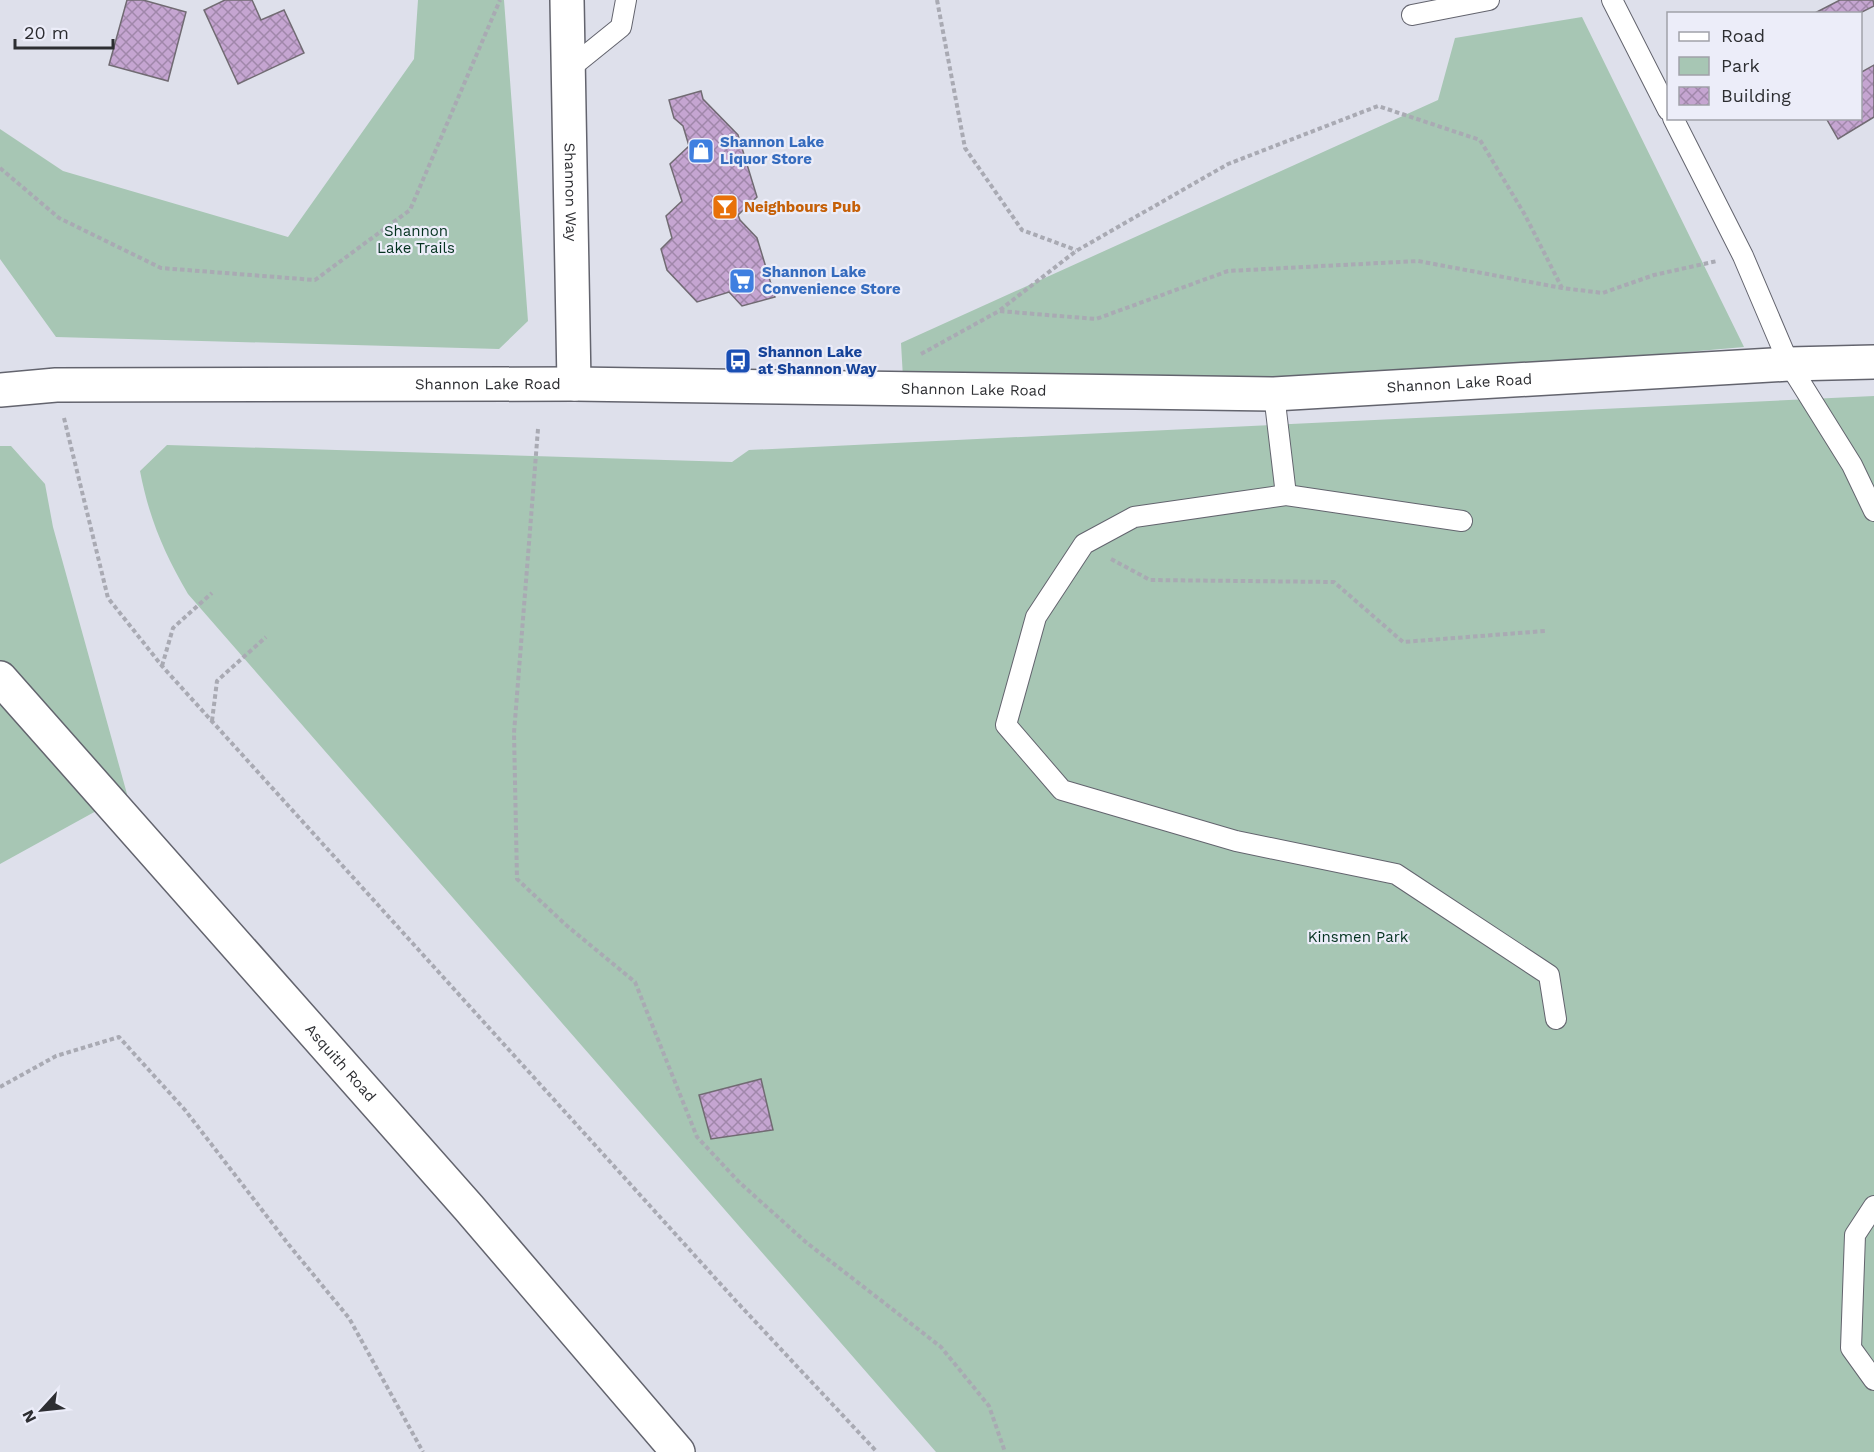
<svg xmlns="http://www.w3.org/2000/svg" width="1874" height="1452" viewBox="0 0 1874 1452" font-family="'Work Sans',sans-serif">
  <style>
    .green { fill: #a7c6b4 }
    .building { fill: url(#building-cross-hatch); stroke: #716b73; stroke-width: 1.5 }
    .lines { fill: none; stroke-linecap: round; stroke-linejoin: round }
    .service-casing { stroke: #63646e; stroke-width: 22 }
    .minor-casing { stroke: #63646e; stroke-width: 36 }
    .tertiary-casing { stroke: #63646e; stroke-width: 36 }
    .secondary-casing { stroke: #63646e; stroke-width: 36 }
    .path { stroke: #a9aab3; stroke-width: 4; stroke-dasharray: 4.5 3; stroke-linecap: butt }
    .service { stroke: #fff; stroke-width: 20 }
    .minor { stroke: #fff; stroke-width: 33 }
    .tertiary { stroke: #fff; stroke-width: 33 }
    .secondary { stroke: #fff; stroke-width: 33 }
    .labels { text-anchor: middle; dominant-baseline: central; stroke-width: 4.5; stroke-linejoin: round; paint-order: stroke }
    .shop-label { font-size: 15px; font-weight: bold; fill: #366cbe; stroke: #ecedf9; text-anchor: start }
    .street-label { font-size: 15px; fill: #2d2e32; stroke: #ecedf9 }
    .food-label { font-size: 15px; font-weight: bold; fill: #c56008; stroke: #ecedf9; text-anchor: start }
    .park-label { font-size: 15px; fill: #04321f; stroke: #ecedf9 }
    .transit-label { font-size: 15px; font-weight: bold; fill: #164399; stroke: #ecedf9; text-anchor: start }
  </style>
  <defs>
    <pattern id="building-cross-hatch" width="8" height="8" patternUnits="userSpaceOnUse" patternTransform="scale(1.5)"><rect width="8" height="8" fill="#c5a5d1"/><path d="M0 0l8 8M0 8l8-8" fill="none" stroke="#a087aa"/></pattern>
  </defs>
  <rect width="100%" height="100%" fill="#dee0eb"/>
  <g class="green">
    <polygon points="418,0 504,0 528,321 499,349 56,337 0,259 0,129 63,171 288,237 414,59"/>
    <polygon points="1582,17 1744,347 1459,372 1271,377 903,378 901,343 1438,100 1455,38"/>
    <path d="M 1874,396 L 1874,1452 L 936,1452 L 188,594 C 164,553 149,518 140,471 L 167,445 L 732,462 L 749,450 Z"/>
    <polygon points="0,446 11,446 45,484 53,527 127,794 0,864"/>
  </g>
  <g class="building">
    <polygon points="127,0 143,0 186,12 168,81 109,65"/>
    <polygon points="225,0 252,0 261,20 284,10 304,53 238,84 204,10"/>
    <polygon points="1840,0 1873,0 1874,6 1858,14 1813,14"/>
    <polygon points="1874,65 1874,117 1838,139 1826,118 1860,118 1860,73"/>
    <polygon points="701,91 703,99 738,135 757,197 738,215 740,220 757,238 775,297 742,306 729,292 697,302 667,270 661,249 672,238 666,216 682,201 670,164 689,146 683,126 674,118 669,100"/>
    <polygon points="761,1079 773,1130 711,1139 699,1095"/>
  </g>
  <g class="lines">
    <defs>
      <g id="service">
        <polyline points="1612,0 1668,110"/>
        <polyline points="1412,15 1489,0"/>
        <polyline points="569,69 621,27 626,0"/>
        <polyline points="1673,118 1743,256 1789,364 1852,465 1874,511"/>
        <polyline points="1274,394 1286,495"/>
        <polyline points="1462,521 1286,495 1134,517 1084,544 1036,617 1006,725 1062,790 1236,841 1396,874 1549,975 1556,1019"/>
        <polyline points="1874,1206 1855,1235 1851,1348 1874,1380"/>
      </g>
      <g id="minor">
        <path id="s1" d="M 567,0 L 574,384"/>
      </g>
      <g id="tertiary">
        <path id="s2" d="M 0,678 L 469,1208 L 678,1452"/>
      </g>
      <g id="secondary">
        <path id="s3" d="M 0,390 L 56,385 L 574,384 L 1274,394 L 1789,364 L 1874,362"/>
      </g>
    </defs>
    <use href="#service" class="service-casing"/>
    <use href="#minor" class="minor-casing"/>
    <use href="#tertiary" class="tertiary-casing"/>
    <use href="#secondary" class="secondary-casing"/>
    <g class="path">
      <polyline points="937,0 965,148 1022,230 1076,250"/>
      <polyline points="0,168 59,218 161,268 315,280 410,210 500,0"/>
      <polyline points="1000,310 1076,251 1228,164 1378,106 1480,140 1525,215 1562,288"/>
      <polyline points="921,354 999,311 1096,319 1228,271 1418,261 1562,288 1603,293 1654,275 1717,261"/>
      <polyline points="64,418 108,598 162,666 735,1300 877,1452"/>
      <polyline points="538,429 514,733 517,879 566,925 635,982 697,1137 740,1183 807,1243 941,1347 989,1406 1005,1452"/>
      <polyline points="1111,559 1150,580 1334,582 1403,642 1545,631"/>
      <polyline points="162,666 173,628 212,593"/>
      <polyline points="212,721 217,681 266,637"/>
      <polyline points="0,1087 56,1056 119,1037 185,1110 289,1245 349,1318 423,1452"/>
    </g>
    <use href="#service" class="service"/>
    <use href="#minor" class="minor"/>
    <use href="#tertiary" class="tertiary"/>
    <use href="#secondary" class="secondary"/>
  </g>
  <defs>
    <symbol id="shop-square" viewBox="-11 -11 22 22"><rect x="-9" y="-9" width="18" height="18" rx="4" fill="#3f7fe0" stroke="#ecedf9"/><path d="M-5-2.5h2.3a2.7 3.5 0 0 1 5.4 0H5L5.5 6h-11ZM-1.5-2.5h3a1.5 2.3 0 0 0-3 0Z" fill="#fff"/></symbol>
    <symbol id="bar-square" viewBox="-11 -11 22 22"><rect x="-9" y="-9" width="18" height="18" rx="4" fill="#e8710a" stroke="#ecedf9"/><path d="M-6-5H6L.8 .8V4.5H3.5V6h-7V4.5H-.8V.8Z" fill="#fff"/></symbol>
    <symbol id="supermarket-square" viewBox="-11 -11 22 22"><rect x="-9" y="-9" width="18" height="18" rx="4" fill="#3f7fe0" stroke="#ecedf9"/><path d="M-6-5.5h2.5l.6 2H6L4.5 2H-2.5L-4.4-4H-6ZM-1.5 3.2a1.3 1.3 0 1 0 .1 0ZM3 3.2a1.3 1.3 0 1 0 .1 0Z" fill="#fff"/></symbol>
    <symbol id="bus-square" viewBox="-11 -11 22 22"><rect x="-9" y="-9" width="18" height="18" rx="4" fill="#1a4fb4" stroke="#ecedf9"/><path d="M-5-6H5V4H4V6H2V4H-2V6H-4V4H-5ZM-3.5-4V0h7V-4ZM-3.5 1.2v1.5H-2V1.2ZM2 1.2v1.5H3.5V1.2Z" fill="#fff"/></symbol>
  </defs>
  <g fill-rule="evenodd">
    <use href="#shop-square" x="686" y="136" width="30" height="30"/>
    <use href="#bar-square" x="710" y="192" width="30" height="30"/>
    <use href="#supermarket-square" x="727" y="266" width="30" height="30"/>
    <use href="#bus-square" x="723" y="346" width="30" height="30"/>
  </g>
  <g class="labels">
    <g class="shop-label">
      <text x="720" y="142">Shannon Lake<tspan x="720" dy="17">Liquor Store</tspan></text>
      <text x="762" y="272">Shannon Lake<tspan x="762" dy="17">Convenience Store</tspan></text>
    </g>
    <g class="street-label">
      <text stroke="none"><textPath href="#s1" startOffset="192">Shannon Way</textPath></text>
      <text stroke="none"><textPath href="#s3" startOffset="1460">Shannon Lake Road</textPath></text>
      <text stroke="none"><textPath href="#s3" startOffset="488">Shannon Lake Road</textPath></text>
      <text stroke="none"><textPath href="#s3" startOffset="974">Shannon Lake Road</textPath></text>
      <text stroke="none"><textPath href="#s2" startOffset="514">Asquith Road</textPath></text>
    </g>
    <g class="food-label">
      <text x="744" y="207">Neighbours Pub</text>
    </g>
    <g class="park-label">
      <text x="416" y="231">Shannon<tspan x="416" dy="17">Lake Trails</tspan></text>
      <text x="1358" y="937">Kinsmen Park</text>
    </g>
    <g class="transit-label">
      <text x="758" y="352">Shannon Lake<tspan x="758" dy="17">at Shannon Way</tspan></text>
    </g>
  </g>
  <rect x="1667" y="12" width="195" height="108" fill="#ecedf9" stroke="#a0a1a9" stroke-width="1.5"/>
  <rect x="1679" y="32" width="30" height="9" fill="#ffffff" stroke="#a0a1a9" stroke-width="1.5"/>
  <text x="1721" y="42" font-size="18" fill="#2d2e32">Road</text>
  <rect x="1679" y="57" width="30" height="18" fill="#a7c6b4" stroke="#a0a1a9" stroke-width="1.5"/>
  <text x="1721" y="72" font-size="18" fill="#2d2e32">Park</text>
  <rect x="1679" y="87" width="30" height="18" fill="url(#building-cross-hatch)" stroke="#a0a1a9" stroke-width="1.5"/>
  <text x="1721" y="102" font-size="18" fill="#2d2e32">Building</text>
  <g transform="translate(42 1410) rotate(243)" stroke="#ecedf9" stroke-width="4.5" paint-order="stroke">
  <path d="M0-4.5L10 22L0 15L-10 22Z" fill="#2d2e32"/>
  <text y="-9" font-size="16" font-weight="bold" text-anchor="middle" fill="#2d2e32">N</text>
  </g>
  <path d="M15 39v9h98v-9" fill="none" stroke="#2d2e32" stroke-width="3"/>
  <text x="24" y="39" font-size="18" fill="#2d2e32" stroke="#ecedf9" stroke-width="4.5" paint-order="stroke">20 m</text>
</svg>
